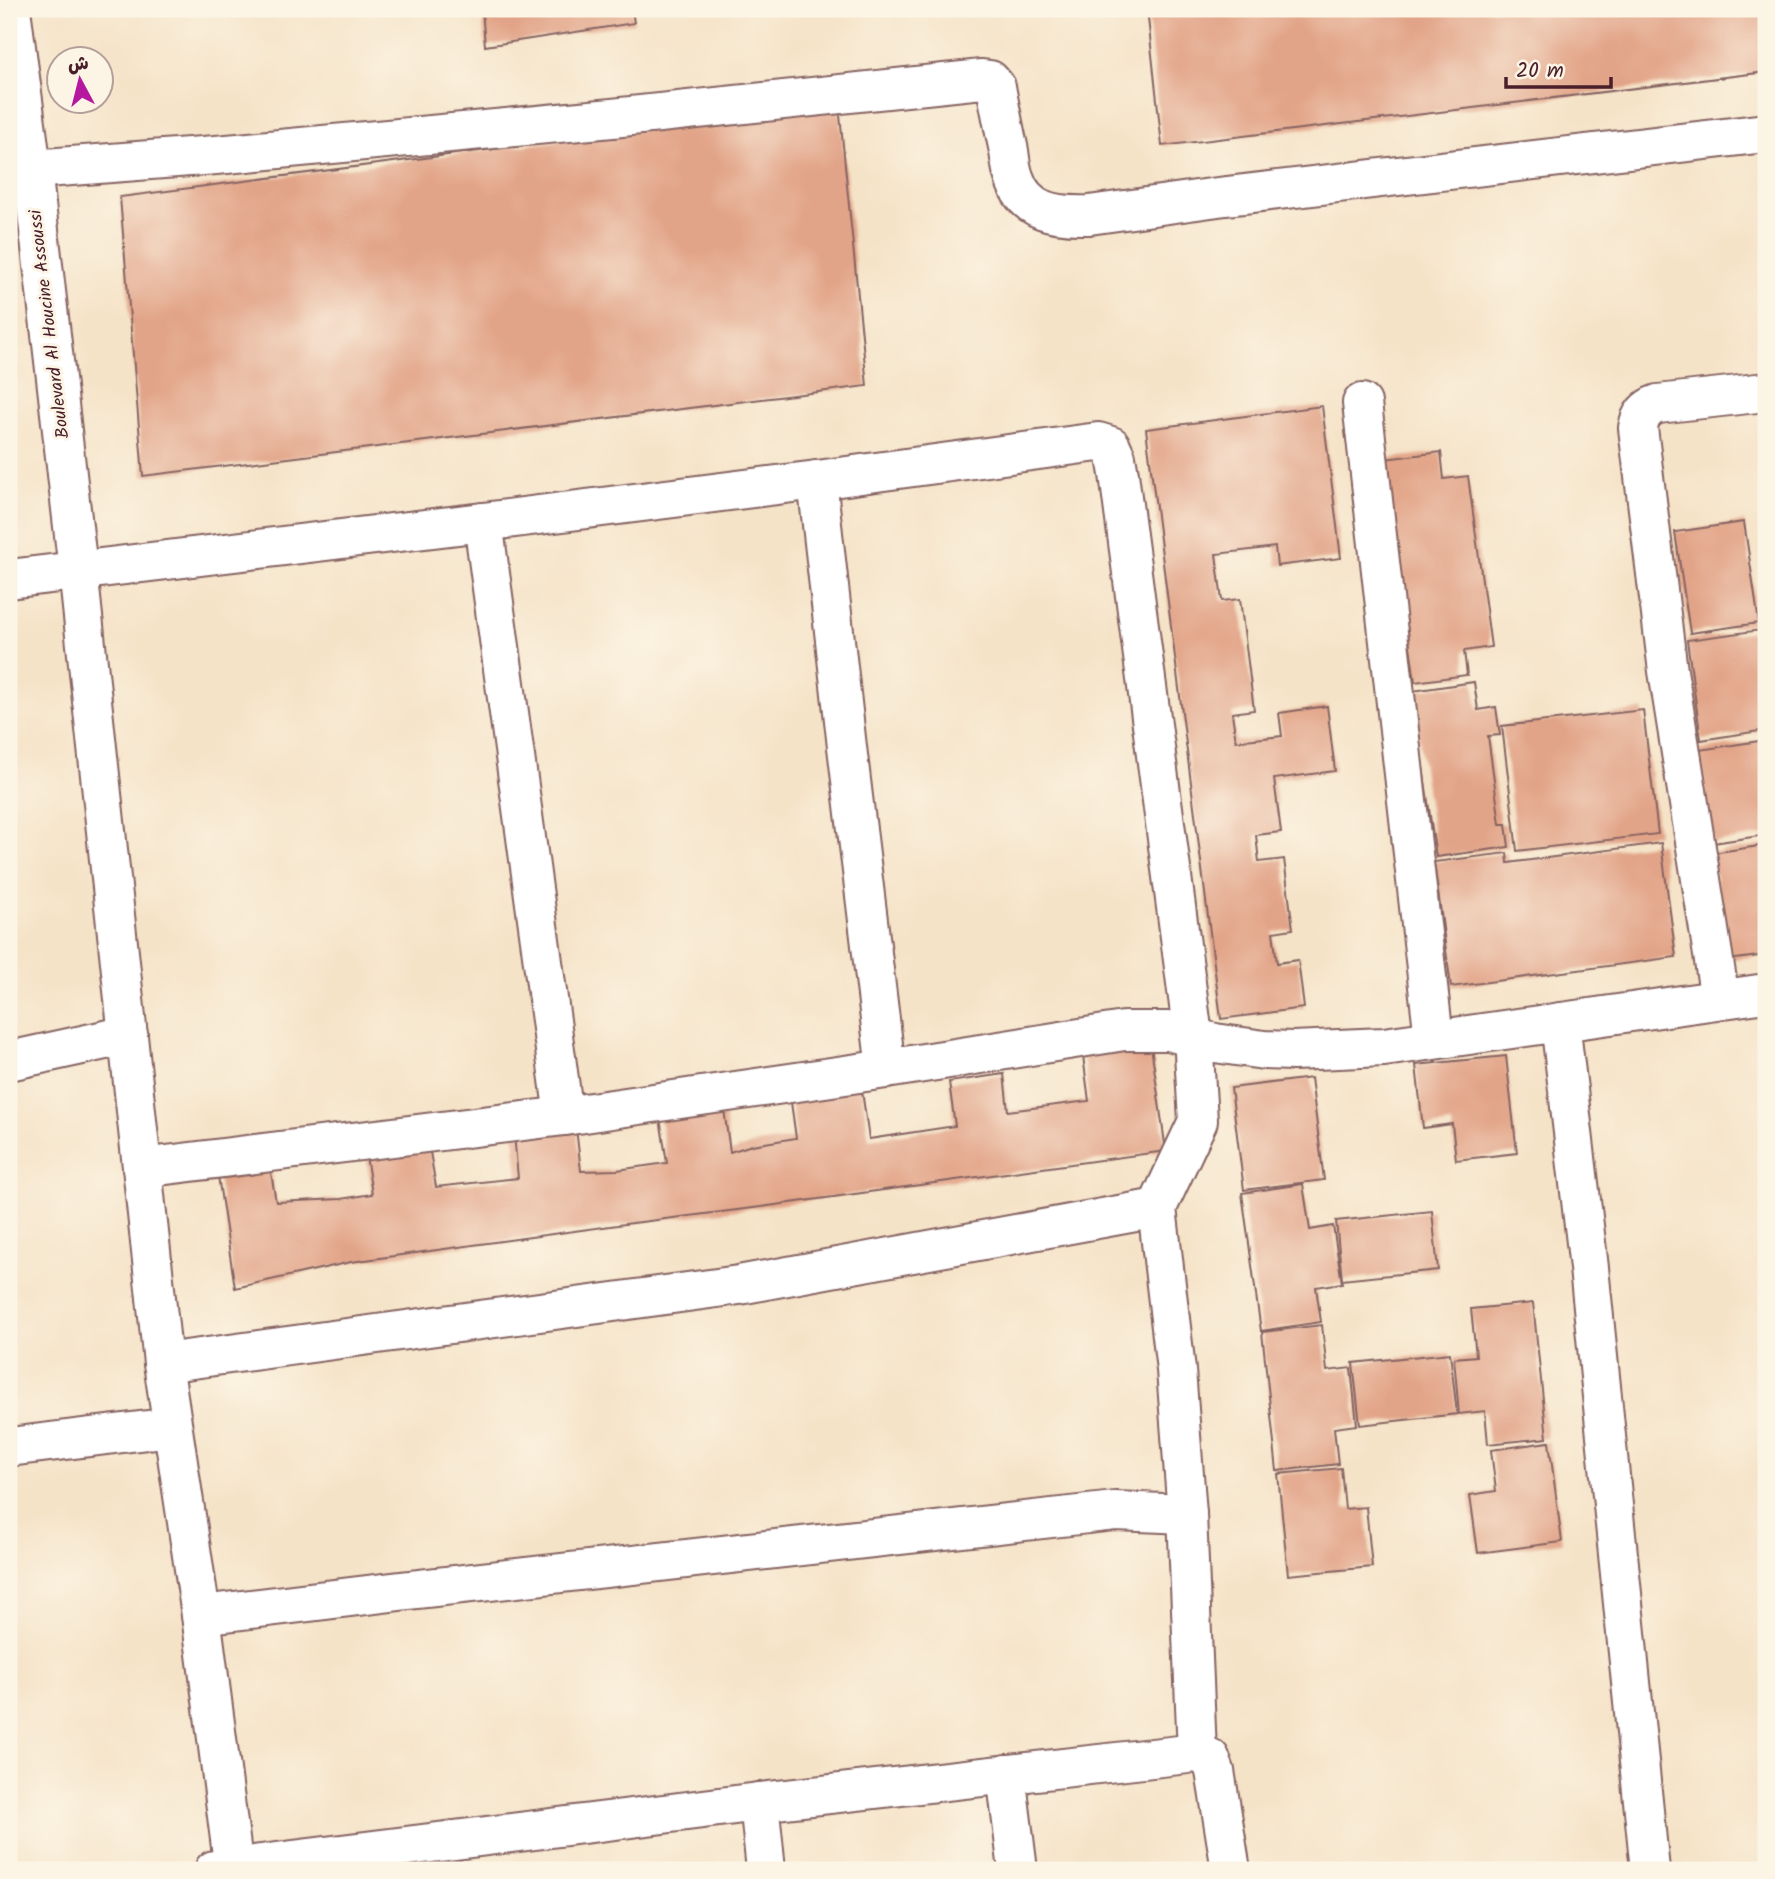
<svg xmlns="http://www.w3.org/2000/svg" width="1775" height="1879" viewBox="0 0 1775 1879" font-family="Kalam,'Playpen Sans Arabic',sans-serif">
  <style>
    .building { fill: #e2a488 }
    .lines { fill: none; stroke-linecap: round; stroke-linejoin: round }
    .minor-casing { stroke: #866462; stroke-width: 42 }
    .minor { stroke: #fff; stroke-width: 38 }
    .labels { text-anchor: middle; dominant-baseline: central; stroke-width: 6; stroke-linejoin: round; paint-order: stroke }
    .street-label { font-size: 18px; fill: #4a1f2b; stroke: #fcf5e5 }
  </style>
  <rect width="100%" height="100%" fill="#fcf5e5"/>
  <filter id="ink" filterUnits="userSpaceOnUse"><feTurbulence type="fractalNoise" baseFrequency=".0143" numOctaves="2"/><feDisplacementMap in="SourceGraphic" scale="14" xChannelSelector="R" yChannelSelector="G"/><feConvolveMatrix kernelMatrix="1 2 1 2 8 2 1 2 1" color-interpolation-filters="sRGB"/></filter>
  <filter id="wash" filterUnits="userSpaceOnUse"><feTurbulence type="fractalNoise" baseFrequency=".00686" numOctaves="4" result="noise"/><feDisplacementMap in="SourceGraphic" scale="28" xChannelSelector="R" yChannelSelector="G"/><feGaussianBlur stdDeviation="1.57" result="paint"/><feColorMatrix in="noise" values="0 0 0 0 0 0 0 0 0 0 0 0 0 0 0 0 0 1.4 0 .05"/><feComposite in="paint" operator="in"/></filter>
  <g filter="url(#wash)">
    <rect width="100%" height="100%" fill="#f5e3c8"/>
    <g id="blocks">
      <g class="building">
        <polygon points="482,9 632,9 634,23 485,46"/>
        <polygon points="1147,9 1766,9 1766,72 1162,146"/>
        <polygon points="839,105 867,386 143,476 120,197"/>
        <polygon points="1322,406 1341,558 1277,566 1275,547 1216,554 1222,601 1240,599 1254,710 1232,713 1236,741 1282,736 1279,713 1327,706 1335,771 1274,779 1281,832 1256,835 1259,862 1284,859 1293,929 1273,932 1277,963 1298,960 1304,1008 1221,1019 1146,429"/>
        <polygon points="1441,452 1444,479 1468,476 1491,647 1464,651 1467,675 1415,682 1384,459"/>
        <polygon points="1744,522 1759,623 1690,633 1675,532"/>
        <polygon points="1761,630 1766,665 1766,700 1762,700 1766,730 1701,740 1687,640"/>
        <polygon points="1474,682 1478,710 1496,707 1500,735 1488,736 1500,824 1506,824 1509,847 1436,857 1412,691"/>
        <polygon points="1643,710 1658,834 1517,851 1502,726"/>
        <polygon points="1766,740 1766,835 1713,843 1699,750"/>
        <polygon points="1661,843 1676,957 1451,987 1434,862 1507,853 1508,863"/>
        <polygon points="1766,845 1766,955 1728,960 1712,853"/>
        <polygon points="1150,1039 1166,1151 761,1207 625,1224 351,1262 235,1288 218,1176 270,1167 276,1202 341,1199 372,1194 366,1156 429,1146 436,1187 518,1178 514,1134 576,1128 581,1171 617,1170 667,1163 659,1112 723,1102 730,1152 752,1145 796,1138 790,1095 861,1084 869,1139 955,1126 949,1082 1004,1074 1008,1111 1089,1101 1082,1048"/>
        <polygon points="1506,1056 1517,1153 1456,1160 1452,1124 1423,1128 1416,1065"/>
        <polygon points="1311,1078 1324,1180 1244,1190 1231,1088"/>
        <polygon points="1303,1184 1310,1230 1333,1226 1342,1283 1316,1287 1321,1322 1261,1331 1242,1193"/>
        <polygon points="1432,1211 1438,1270 1342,1280 1336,1221"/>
        <polygon points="1533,1303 1547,1438 1488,1444 1485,1411 1459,1414 1454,1358 1476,1356 1471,1309"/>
        <polygon points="1322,1325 1327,1371 1351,1368 1357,1425 1334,1428 1338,1464 1277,1471 1262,1332"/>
        <polygon points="1450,1353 1457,1414 1360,1425 1353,1363"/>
        <polygon points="1549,1442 1562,1542 1478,1553 1470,1495 1496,1491 1491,1450"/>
        <polygon points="1341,1468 1345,1509 1366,1507 1372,1567 1288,1575 1278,1474"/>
      </g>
    </g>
  </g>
  <g filter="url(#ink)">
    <use href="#blocks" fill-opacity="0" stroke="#866462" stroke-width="2"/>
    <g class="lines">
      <defs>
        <g id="minor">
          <polyline points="11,9 32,169 78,570 163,1363 201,1615 234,1870"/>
          <path d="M 32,169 L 216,155 L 612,118 L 982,79 L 990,80 L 996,87 C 1000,108 1004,129 1009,151 C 1010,159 1011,169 1014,177 C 1025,213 1057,216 1089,215 L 1218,197 L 1766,133"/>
          <polyline points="1362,403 1434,1039"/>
          <polyline points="817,480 847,747 886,1069"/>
          <polyline points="483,522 564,1116"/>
          <polyline points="9,579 483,522 817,480 1098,442 1111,446 1116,457 1119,474 1193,1036 1198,1121 1157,1208 1176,1370 1187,1514 1197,1753"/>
          <path d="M 1720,999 L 1668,671 L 1638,428 C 1640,415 1646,408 1658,404 L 1766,392"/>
          <polyline points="1560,1022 1589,1268 1650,1870"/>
          <polyline points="9,1061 128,1035"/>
          <polyline points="142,1168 564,1116 886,1069 1124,1031 1168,1031 1215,1043 1264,1050 1293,1051 1384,1047 1766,993"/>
          <polyline points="163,1363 739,1285 1157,1208"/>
          <polyline points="9,1447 172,1427"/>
          <polyline points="201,1615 400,1591 1115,1511 1187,1514"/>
          <polyline points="1006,1774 1018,1870"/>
          <polyline points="759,1802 766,1870"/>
          <polyline points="214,1870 759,1802 1197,1753 1210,1758 1215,1771 1231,1870"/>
        </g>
      </defs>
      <use href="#minor" class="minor-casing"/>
      <use href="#minor" class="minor"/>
    </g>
  </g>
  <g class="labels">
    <g class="street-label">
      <text transform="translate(50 324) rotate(-97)">Boulevard Al Houcine Assoussi</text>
    </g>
  </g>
  <rect width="1775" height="1879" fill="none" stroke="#fcf5e5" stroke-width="35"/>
  <g transform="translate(80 80) rotate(353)"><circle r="33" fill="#fcf5e5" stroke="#b59f9b" stroke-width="2"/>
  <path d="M0-5L12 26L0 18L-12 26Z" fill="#b5179e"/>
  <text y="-10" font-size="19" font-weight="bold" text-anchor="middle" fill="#4a1f2b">ش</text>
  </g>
  <path d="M1506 77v10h105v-10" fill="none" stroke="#4a1f2b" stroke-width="3.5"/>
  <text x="1516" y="77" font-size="21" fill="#4a1f2b" stroke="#fcf5e5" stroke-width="5" paint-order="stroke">20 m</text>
</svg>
